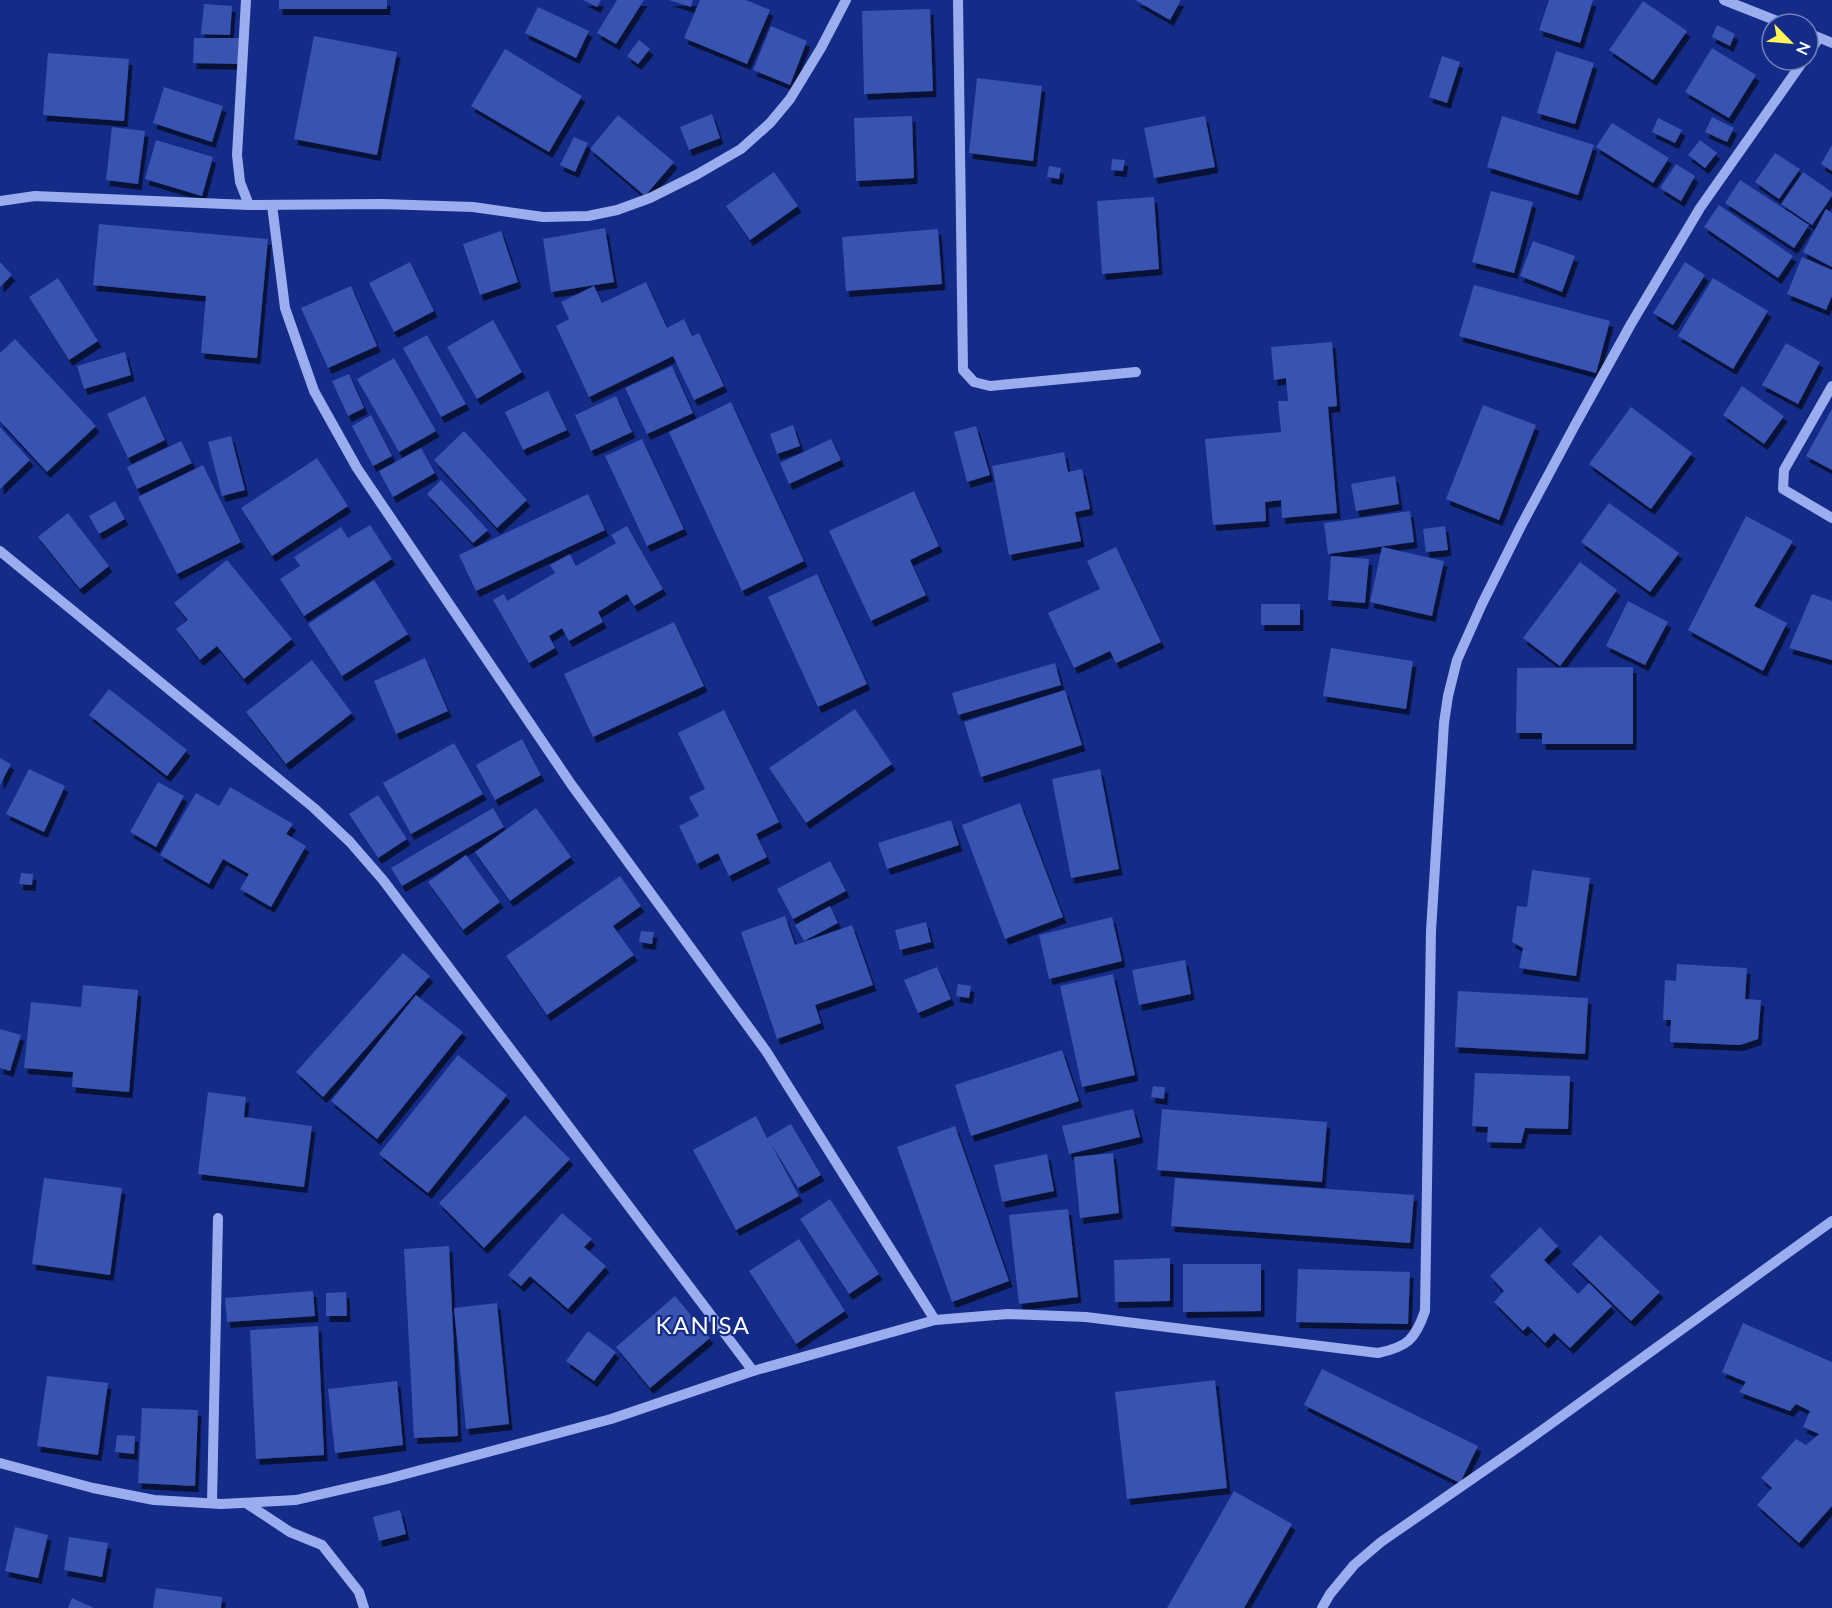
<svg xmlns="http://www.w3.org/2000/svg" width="1832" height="1608" viewBox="0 0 1832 1608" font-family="Lato,sans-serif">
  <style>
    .building { fill: #3852b0; filter: url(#shadow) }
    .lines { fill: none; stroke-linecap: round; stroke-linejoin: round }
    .minor { stroke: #9aadef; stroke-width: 10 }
    .labels { text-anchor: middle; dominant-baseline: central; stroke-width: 4.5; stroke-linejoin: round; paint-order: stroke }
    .quarter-label { font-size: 24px; letter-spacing: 1.5px; fill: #fff; stroke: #142c87 }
  </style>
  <defs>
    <filter id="shadow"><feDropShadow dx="3.5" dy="6" stdDeviation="0" flood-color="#0009"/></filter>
  </defs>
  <rect width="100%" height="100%" fill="#142c87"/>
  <g class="building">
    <rect x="279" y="0" width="108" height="9"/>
    <polygon points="583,0 601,0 597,7"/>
    <polygon points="617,0 644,0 616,44 597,33"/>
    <polygon points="669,0 693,0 691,7"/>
    <polygon points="700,0 746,0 770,10 747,64 684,38"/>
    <polygon points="1135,0 1181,0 1170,20"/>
    <polygon points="1549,0 1593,0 1580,43 1539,30"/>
    <polygon points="1643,1 1687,31 1653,80 1609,50"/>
    <polygon points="204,4 232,6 230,35 201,34"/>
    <polygon points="538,7 589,31 576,58 525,33"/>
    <polygon points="930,9 933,91 864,94 862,11"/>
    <polygon points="1717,25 1735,34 1730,46 1712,37"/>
    <polygon points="771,26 807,41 790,85 753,70"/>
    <polygon points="314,36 397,52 377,155 294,139"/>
    <polygon points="194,38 239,38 239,64 193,63"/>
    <polygon points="639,40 650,49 638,64 627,56"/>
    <polygon points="1712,48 1756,75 1729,118 1685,92"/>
    <polygon points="505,49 582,96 549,152 471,106"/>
    <polygon points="1556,51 1594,63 1575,124 1537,113"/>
    <polygon points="48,53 129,59 124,121 43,115"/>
    <polygon points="1442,56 1460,62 1447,103 1429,97"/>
    <polygon points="977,78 1042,86 1033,161 969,153"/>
    <polygon points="164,87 223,106 212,142 153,123"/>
    <polygon points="712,114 720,138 689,150 680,127"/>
    <polygon points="618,115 674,162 645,196 590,149"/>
    <polygon points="912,116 914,178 856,181 854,118"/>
    <polygon points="1205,116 1215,167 1154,178 1144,128"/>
    <polygon points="1502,116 1594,145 1578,195 1487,167"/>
    <polygon points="1712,117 1734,128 1727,142 1705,132"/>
    <polygon points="1658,118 1682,130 1675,143 1652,132"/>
    <polygon points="1612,123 1669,158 1653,183 1596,147"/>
    <polygon points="112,127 145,131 138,184 106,180"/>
    <polygon points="574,137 588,143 575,172 560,165"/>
    <polygon points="156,140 213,157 202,196 145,179"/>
    <polygon points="1700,140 1717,153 1705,168 1688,155"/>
    <polygon points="1832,145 1832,171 1821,164"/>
    <polygon points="1775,153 1800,169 1779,199 1755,182"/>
    <polygon points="1112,159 1125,160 1123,171 1111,170"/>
    <polygon points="1676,164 1695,176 1681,201 1660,188"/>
    <polygon points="1049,166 1061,168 1059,179 1047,177"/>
    <polygon points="774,172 798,206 750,240 726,206"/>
    <polygon points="1803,172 1832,192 1832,196 1812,225 1781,204"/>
    <polygon points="1740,180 1809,225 1794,248 1725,203"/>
    <polygon points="1491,191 1533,202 1514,273 1472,262"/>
    <polygon points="1154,197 1159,269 1102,274 1097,201"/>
    <polygon points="1719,205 1793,256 1778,278 1704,227"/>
    <polygon points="1826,209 1832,213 1832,267 1803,252"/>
    <polygon points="99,224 268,239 257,358 201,353 206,296 93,285"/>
    <polygon points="605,228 614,282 551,292 543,239"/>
    <polygon points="938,229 942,284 846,291 842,237"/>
    <polygon points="501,231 518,282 480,295 463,244"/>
    <polygon points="1533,241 1575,256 1562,292 1520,276"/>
    <polygon points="1802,257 1832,270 1832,296 1826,310 1787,294"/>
    <polygon points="0,262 12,275 0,287"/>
    <polygon points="410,262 434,311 394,332 369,283"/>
    <polygon points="1685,262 1705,275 1673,325 1653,313"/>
    <polygon points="58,278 98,341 69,360 29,297"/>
    <polygon points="1713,278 1768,311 1733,369 1678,336"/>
    <polygon points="646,282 667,328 684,319 692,336 699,333 724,386 694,400 673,356 589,397 556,326 569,319 561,302 594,286 602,303"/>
    <polygon points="1474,285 1610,321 1596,373 1459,336"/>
    <polygon points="351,286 377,346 328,368 301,308"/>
    <polygon points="493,320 522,372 477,399 447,347"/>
    <polygon points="427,335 466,404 441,417 403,348"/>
    <polygon points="15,339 96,426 47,472 0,421 0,353"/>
    <polygon points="1332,342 1337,406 1328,407 1337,513 1282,518 1281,500 1265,502 1266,521 1213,525 1205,439 1281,432 1278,401 1288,401 1286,378 1274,380 1271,347"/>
    <polygon points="1786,343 1820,362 1798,404 1762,385"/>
    <polygon points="125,352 131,375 84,389 77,366"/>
    <polygon points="394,358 436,431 399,452 357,379"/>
    <polygon points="672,366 693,413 647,434 625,388"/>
    <polygon points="349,374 364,408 348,416 332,381"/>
    <polygon points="1742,386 1784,416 1764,444 1723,415"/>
    <polygon points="548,391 567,430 523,450 505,412"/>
    <polygon points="145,396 165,440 128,458 107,414"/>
    <polygon points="616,396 632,432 591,451 575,415"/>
    <polygon points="731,402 804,561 742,591 669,432"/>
    <polygon points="1483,405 1536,425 1499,520 1446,499"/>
    <polygon points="1631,407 1692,453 1651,509 1589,464"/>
    <polygon points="1832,409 1832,470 1806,456"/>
    <polygon points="371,415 392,456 373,466 352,426"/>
    <polygon points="793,425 800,446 777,454 770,434"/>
    <polygon points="976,426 990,475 967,482 954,432"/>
    <polygon points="0,427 30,460 0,489"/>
    <polygon points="464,431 527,500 497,528 434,460"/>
    <polygon points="231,436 245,490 222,496 208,442"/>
    <polygon points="642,439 684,529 647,546 605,456"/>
    <polygon points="831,439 841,460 789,484 780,463"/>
    <polygon points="181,441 192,463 137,489 127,467"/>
    <polygon points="421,448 435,473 393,497 379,471"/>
    <polygon points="1064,452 1068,472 1082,469 1090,509 1075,512 1081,541 1009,555 992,466"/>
    <polygon points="317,458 348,506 272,556 241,508"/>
    <polygon points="203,465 241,542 177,574 138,497"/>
    <polygon points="1395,476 1399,504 1356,511 1351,484"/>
    <polygon points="441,480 488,530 473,543 427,494"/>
    <polygon points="914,491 939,546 910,560 926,595 871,621 829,531"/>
    <polygon points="588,494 605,530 476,591 459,555"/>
    <polygon points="115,501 125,519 99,534 89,516"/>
    <polygon points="1609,503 1679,553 1650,592 1581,542"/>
    <polygon points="1410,511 1414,542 1328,554 1324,523"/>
    <polygon points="68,513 109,566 80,589 38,537"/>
    <polygon points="1746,516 1793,541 1754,606 1787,623 1763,671 1688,630"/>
    <polygon points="370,525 392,559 304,616 280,579 300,566 294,557 341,527 348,538"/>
    <polygon points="627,526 663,589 634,606 627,594 598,612 603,622 569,641 562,628 549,636 555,648 529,663 493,600 504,594 507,601 555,573 550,565 570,554 576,566 616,543 611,535"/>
    <polygon points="1445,526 1448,550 1426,552 1423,529"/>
    <polygon points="1116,547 1161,642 1116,663 1110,651 1074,668 1048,613 1100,589 1087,561"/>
    <polygon points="1382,547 1444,561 1432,616 1370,602"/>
    <polygon points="1331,556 1369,559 1365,603 1328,600"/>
    <polygon points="227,560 292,639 244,679 217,646 200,660 176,629 188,620 174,603"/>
    <polygon points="1580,562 1617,590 1560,666 1523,638"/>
    <polygon points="817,574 867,684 818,707 768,597"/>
    <polygon points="374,580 408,634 342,676 308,624"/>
    <polygon points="1812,594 1832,601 1832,660 1789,648"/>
    <polygon points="1628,601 1668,622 1645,665 1606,646"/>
    <rect x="1261" y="604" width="39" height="21"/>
    <polygon points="674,622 704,686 593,737 564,674"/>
    <polygon points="1331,648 1413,661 1406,709 1323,696"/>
    <polygon points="425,658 448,711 396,734 374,681"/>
    <polygon points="312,660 352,713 286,764 246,712"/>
    <polygon points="1055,663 1061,685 958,715 952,693"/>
    <polygon points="1633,667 1633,744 1542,744 1542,733 1516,733 1517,668"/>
    <polygon points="109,689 187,750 167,776 89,715"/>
    <polygon points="1065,690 1082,745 981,777 964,722"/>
    <polygon points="855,709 892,764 806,823 769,768"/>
    <polygon points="724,710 779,822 756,834 767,857 729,876 718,853 697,864 679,826 699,816 689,797 705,789 678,733"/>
    <polygon points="522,739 541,775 495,800 476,765"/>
    <polygon points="454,743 483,794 411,834 383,783"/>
    <polygon points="0,758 11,764 0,785"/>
    <polygon points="29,769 65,786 44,832 6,814"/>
    <polygon points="1100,769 1119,869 1071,878 1052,779"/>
    <polygon points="158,782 184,796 156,847 130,832"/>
    <polygon points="230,787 293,824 286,834 306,846 271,907 240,889 249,874 223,859 209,884 160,855 196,793 219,806"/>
    <polygon points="378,795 407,839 378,858 349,814"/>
    <polygon points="1020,803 1063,917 1005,939 962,825"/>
    <polygon points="493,808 504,827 402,886 391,868"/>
    <polygon points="536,808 571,857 510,901 475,852"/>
    <polygon points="951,820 959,845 887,869 878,843"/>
    <polygon points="466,855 500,902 463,930 428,882"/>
    <polygon points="830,861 846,891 793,919 777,889"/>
    <polygon points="1532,870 1590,878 1576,976 1519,968 1523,948 1512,942 1517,906 1527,907"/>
    <polygon points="21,873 33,874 32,885 19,884"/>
    <polygon points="620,876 641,906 613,926 634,955 547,1015 506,956"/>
    <polygon points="830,906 838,923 804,941 795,925"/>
    <polygon points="785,916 795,945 852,925 873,985 815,1005 821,1023 777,1039 741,932"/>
    <polygon points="1112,917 1122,961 1049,979 1039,935"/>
    <polygon points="926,922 931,942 900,950 895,930"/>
    <polygon points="641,931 654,932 652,944 639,942"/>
    <polygon points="403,953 430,976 323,1097 296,1072"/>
    <polygon points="1185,960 1191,994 1139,1005 1132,970"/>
    <polygon points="1677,964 1747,968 1745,999 1761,1000 1758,1039 1740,1045 1670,1042 1671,1020 1663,1020 1665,980 1676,981"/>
    <polygon points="937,967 951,999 918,1013 904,980"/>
    <polygon points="1113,974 1135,1075 1082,1087 1060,986"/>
    <polygon points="958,984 971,986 969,998 956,996"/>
    <polygon points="83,985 138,990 129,1092 72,1087 73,1072 24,1068 31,1002 81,1007"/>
    <polygon points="1458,991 1588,998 1585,1054 1455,1047"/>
    <polygon points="416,995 463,1032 377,1139 331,1101"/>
    <polygon points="0,1029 21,1035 10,1071 0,1068"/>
    <polygon points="1062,1050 1079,1101 971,1136 955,1085"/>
    <polygon points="458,1055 507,1095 428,1193 379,1154"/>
    <polygon points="1475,1073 1570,1076 1568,1129 1525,1128 1521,1143 1487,1142 1488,1127 1472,1126"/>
    <polygon points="1153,1086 1165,1087 1164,1099 1151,1097"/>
    <polygon points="208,1092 246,1097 244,1117 312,1126 304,1187 198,1174"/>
    <polygon points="1133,1109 1140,1137 1069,1154 1062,1126"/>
    <polygon points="1162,1109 1327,1122 1322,1182 1157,1170"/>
    <polygon points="525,1115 570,1159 484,1248 439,1203"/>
    <polygon points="756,1116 767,1138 791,1124 821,1175 798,1188 770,1142 799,1196 736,1230 693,1150"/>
    <polygon points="955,1126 1009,1281 952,1302 897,1147"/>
    <polygon points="1113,1153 1119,1213 1080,1218 1074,1157"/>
    <polygon points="1047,1154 1054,1191 1002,1202 994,1165"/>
    <polygon points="44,1178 122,1188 110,1275 32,1264"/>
    <polygon points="1175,1178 1414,1195 1410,1243 1171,1226"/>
    <polygon points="830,1199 879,1274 849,1294 800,1219"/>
    <polygon points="1068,1209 1078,1297 1019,1304 1009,1215"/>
    <polygon points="562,1213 592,1239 584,1247 606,1266 568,1309 530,1276 521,1286 508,1275"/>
    <polygon points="1540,1227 1558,1246 1544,1260 1578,1294 1589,1283 1612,1306 1570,1348 1554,1333 1545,1343 1528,1326 1523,1331 1494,1302 1504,1291 1490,1276"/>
    <polygon points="1600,1235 1660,1292 1631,1321 1572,1264"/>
    <polygon points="799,1239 845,1311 796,1344 749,1271"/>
    <polygon points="449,1246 458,1436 414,1438 404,1249"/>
    <polygon points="1170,1258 1170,1301 1115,1302 1114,1260"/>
    <polygon points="1183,1264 1261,1264 1261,1311 1183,1312"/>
    <polygon points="1298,1269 1410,1272 1408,1324 1296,1322"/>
    <polygon points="313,1291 315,1316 227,1322 225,1298"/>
    <polygon points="346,1292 347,1316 326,1316 326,1293"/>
    <polygon points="675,1296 710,1338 650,1388 616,1347"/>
    <polygon points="497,1303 509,1424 466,1429 454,1308"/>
    <polygon points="1743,1323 1832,1362 1832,1506 1799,1543 1757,1505 1772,1488 1761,1478 1796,1439 1806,1445 1819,1434 1803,1427 1810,1411 1796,1404 1790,1411 1739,1392 1746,1382 1722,1372"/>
    <polygon points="318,1326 324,1455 256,1459 250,1330"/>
    <polygon points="588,1331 616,1352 594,1381 566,1361"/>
    <polygon points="1322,1369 1478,1446 1460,1483 1304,1405"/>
    <polygon points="47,1376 108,1383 98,1455 37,1446"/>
    <polygon points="1215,1380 1227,1488 1127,1499 1115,1392"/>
    <polygon points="397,1381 403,1445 335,1453 328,1389"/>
    <polygon points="142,1408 198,1410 195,1486 138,1483"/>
    <polygon points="117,1435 135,1436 134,1454 115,1452"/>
    <polygon points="1234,1491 1292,1524 1244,1608 1167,1608"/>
    <polygon points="400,1510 406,1534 379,1541 373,1517"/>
    <polygon points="15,1527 48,1535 38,1578 5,1571"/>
    <polygon points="69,1537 108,1543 102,1577 64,1570"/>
    <polygon points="156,1588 222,1597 221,1608 153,1608"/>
    <polygon points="72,1598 94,1608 68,1608"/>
  </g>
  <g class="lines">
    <g class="minor">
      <polyline points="246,0 237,155 240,182 249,205"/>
      <polyline points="958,0 963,370 974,382 990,386 1136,372"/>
      <polyline points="1724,0 1785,24"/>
      <polyline points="1808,33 1832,43"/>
      <polyline points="1808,54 1819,38"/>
      <polyline points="0,201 35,196 249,205 382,204 473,207 543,217 588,216 617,210 650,198 696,175 741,149 770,123 790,99 821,48 846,0"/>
      <polyline points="272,205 285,308 314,391 357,468 571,784 766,1051 935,1320"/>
      <polyline points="1832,386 1784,470 1783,489 1832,518"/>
      <polyline points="0,551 314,808 350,842 383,880 753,1371"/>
      <path d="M 0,1463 L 93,1488 L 154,1500 L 221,1504 L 296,1500 L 387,1479 L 611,1419 L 753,1371 L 935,1320 L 1008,1314 L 1086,1317 L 1378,1353 C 1407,1347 1415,1340 1425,1311 L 1431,931 L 1444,723 L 1448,696 L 1457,660 L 1482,604 L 1521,526 L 1574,427 L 1631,324 L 1700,208 L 1804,60"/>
      <polyline points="212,1503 218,1218"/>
      <polyline points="246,1503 290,1532 322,1545 359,1592 364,1608"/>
      <polyline points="1322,1608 1330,1594 1354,1565 1381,1542 1534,1436 1832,1221"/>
    </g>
  </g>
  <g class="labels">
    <g class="quarter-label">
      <text x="703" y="1324">KANISA</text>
    </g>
  </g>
  <g transform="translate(1790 42) rotate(115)"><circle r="28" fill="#142c87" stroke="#7280b7" stroke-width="1.5"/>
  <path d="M0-4.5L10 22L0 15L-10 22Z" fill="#fff558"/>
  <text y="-9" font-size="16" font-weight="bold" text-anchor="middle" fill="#ffffff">N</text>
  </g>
</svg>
